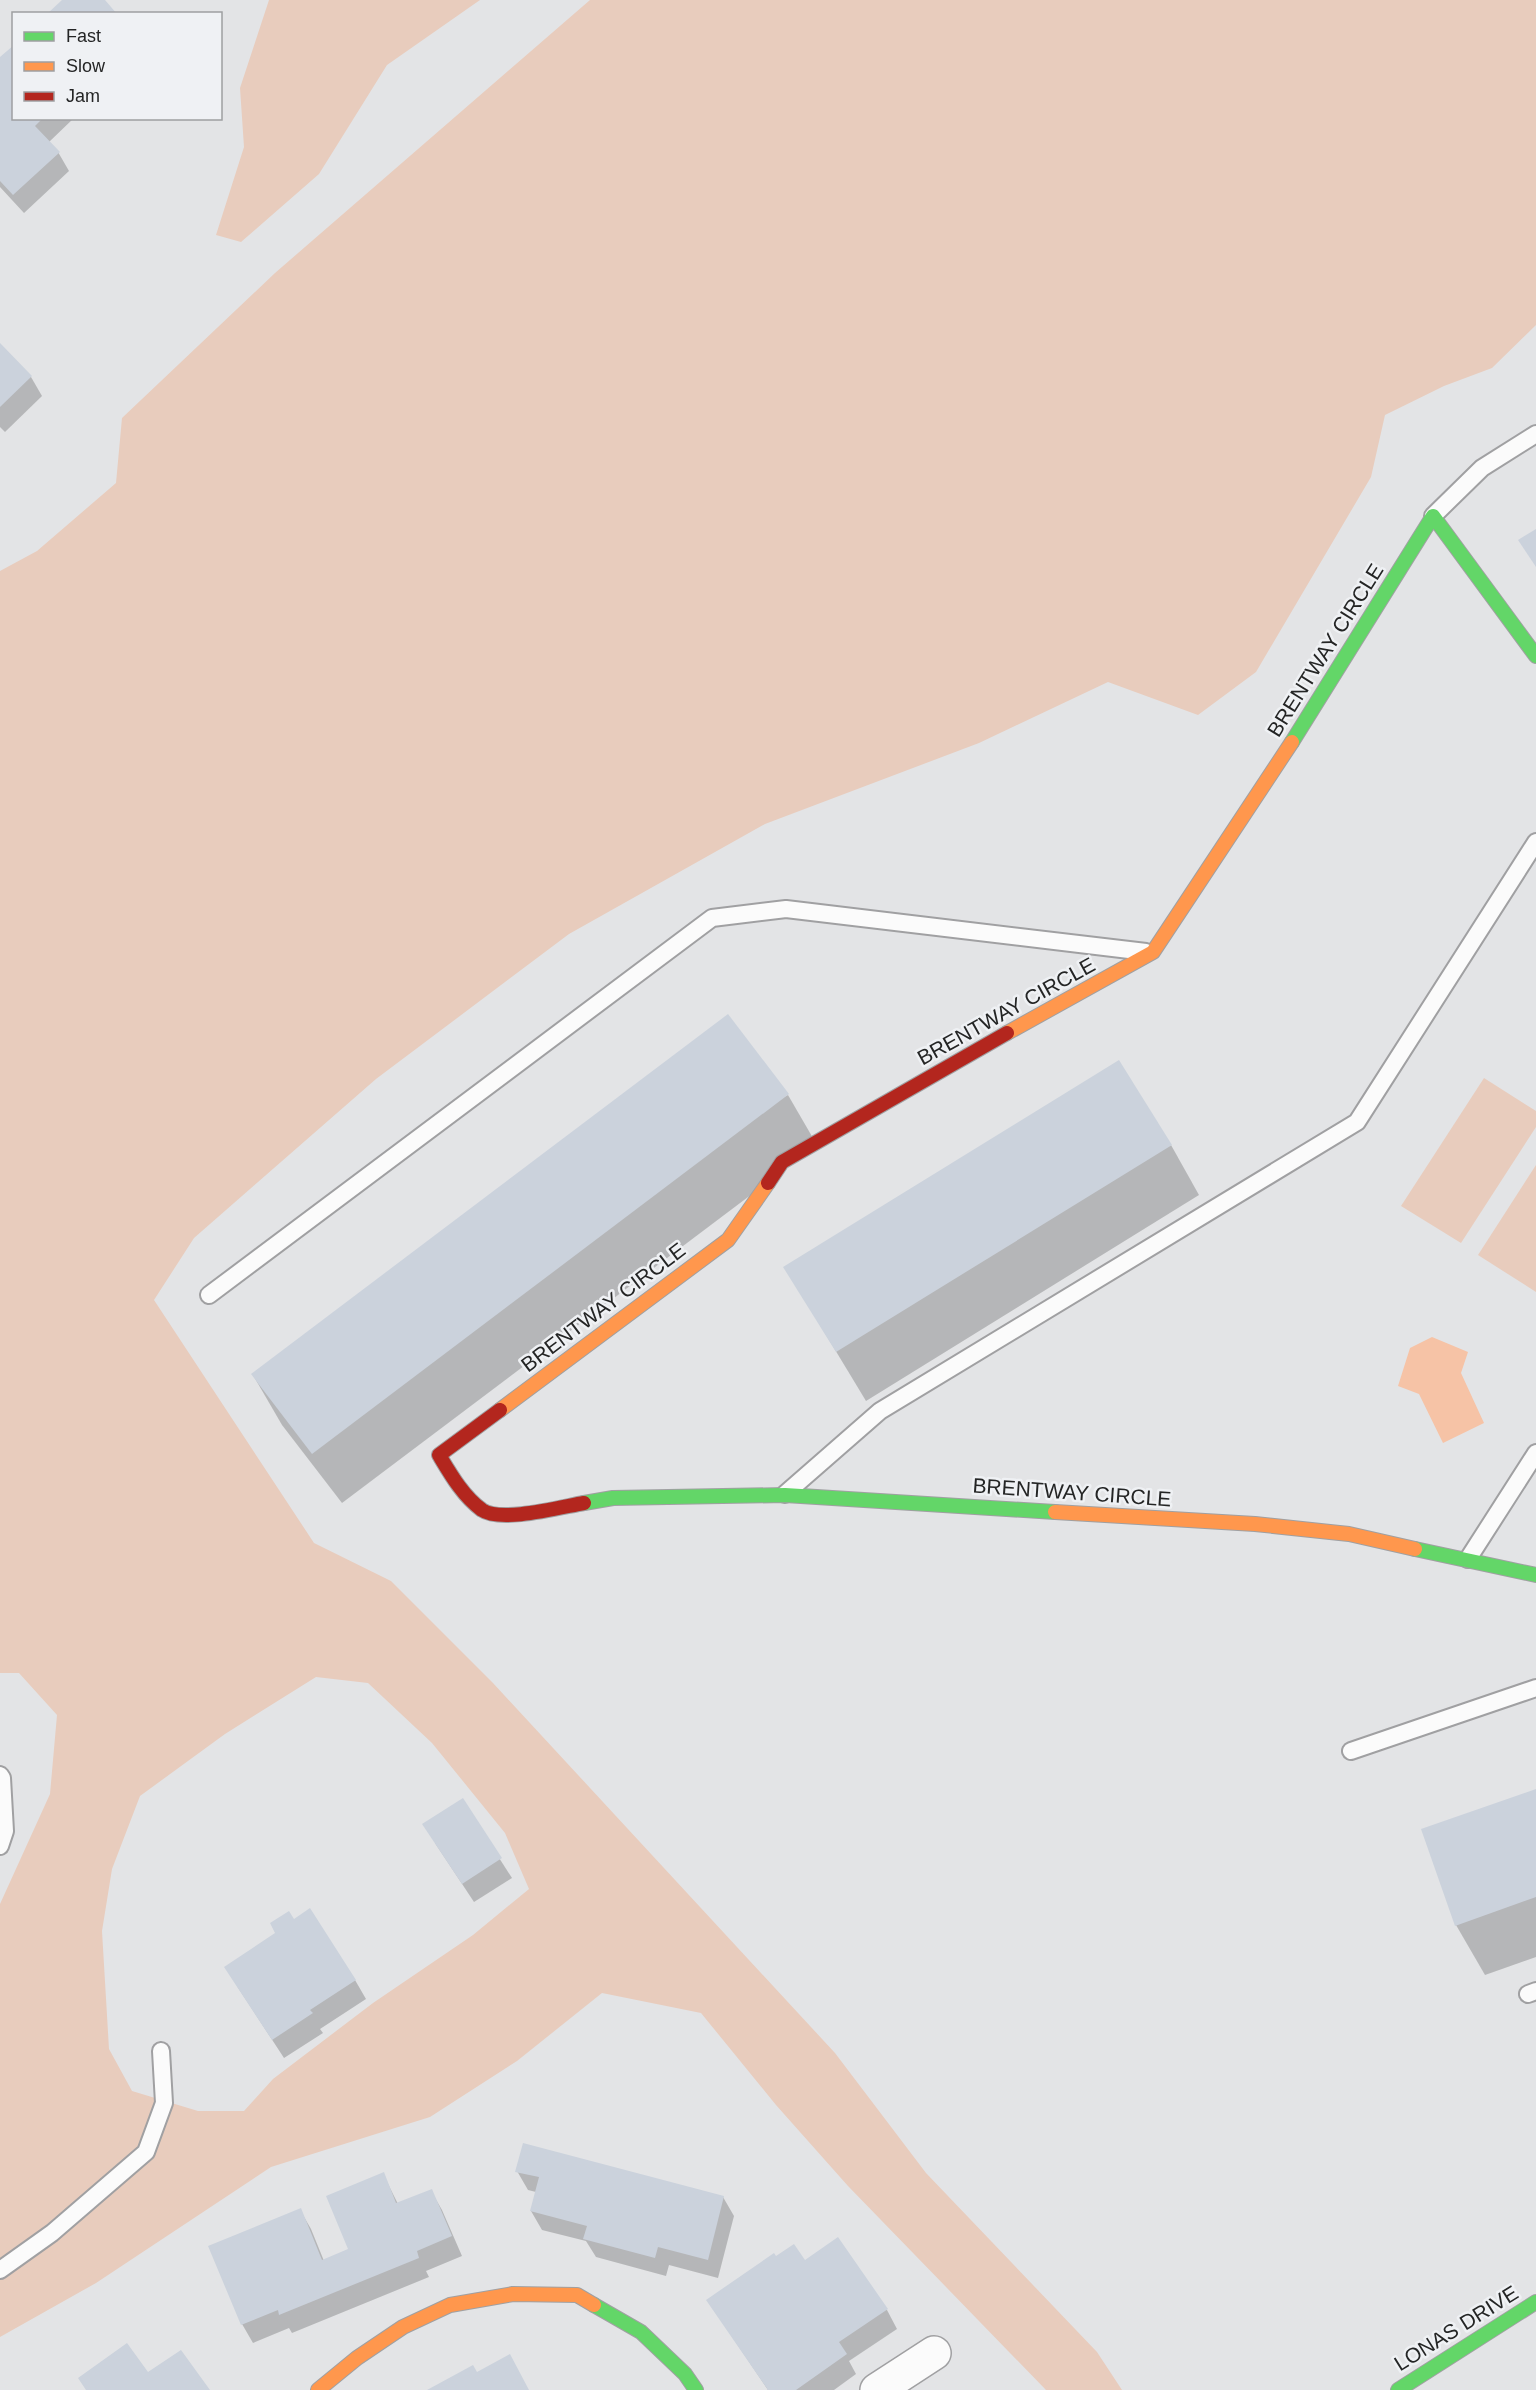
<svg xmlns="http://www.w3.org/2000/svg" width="1536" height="2390" viewBox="0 0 1536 2390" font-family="Helvetica,sans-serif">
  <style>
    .green { fill: #e8ccbd; fill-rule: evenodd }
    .water { fill: #f6c3a6 }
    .shadow { fill: #0003 }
    .building { fill: #cbd2dc }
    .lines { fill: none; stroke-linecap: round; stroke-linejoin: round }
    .lane-casing { stroke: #a0a0a2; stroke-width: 20 }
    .street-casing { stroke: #a0a0a2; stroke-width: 36 }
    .fast-casing { stroke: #a0a0a2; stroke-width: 16 }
    .slow-casing { stroke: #a0a0a2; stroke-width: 16 }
    .jam-casing { stroke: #a0a0a2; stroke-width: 16 }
    .lane { stroke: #fbfbfb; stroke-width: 16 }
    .street { stroke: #fbfbfb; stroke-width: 33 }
    .fast { stroke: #63d668; stroke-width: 14 }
    .slow { stroke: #ff974d; stroke-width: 14 }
    .jam { stroke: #b3261e; stroke-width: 14 }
    .labels { text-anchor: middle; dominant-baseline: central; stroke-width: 5; stroke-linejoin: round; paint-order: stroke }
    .street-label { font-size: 21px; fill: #242525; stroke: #eff1f4 }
  </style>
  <rect width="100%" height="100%" fill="#e3e4e6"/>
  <g class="green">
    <polygon points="269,0 480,0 387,65 319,174 241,242 216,235 244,147 240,88"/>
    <path d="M 590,0 L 1536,0 L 1536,325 L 1492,368 L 1444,386 L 1385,415 L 1371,477 L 1256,672 L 1198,715 L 1108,682 L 979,743 L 765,824 L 569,934 L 376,1079 L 194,1238 L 154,1300 L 314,1543 L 391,1581 L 493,1683 L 835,2053 L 926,2173 L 1097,2352 L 1122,2390 L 1046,2390 L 848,2186 L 776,2105 L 701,2013 L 602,1993 L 517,2061 L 430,2117 L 271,2167 L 96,2283 L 0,2337 L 0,1904 L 50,1794 L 57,1715 L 19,1673 L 0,1673 L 0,571 L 37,551 L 116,483 L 122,418 L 275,273 ZM 316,1677 L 368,1683 L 432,1743 L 505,1833 L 529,1889 L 473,1935 L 373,2003 L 273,2079 L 244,2111 L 198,2111 L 132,2091 L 109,2049 L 102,1931 L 112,1869 L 140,1796 L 225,1734 Z"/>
    <polygon points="1484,1078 1536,1111 1536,1127 1461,1243 1401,1206"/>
    <polygon points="1536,1165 1536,1292 1478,1255"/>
  </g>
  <polygon class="water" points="1432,1337 1468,1352 1461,1373 1484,1423 1443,1443 1419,1394 1398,1386 1410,1348"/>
  <g class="shadow">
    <polygon points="0,59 14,118 74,118 49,142 58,152 69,171 24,213 0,187"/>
    <polygon points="0,346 31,377 42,396 5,432 0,427"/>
    <polygon points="788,1095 817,1145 342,1503 282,1425 253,1375"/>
    <polygon points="1171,1145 1199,1195 866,1401 785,1267"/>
    <polygon points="1536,1791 1536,1957 1485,1975 1456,1925"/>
    <polygon points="462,1800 512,1878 474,1902 435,1843"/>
    <polygon points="294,1921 355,1980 366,1999 320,2029 323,2033 284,2058 237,1986"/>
    <polygon points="517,2171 723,2197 734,2216 718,2278 669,2265 666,2276 596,2257 586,2241 542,2230 531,2211 536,2192 528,2190"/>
    <polygon points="383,2174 398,2204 431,2191 442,2210 462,2256 426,2271 429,2277 292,2333 289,2328 253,2343 242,2324 300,2210 311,2229 324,2261 350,2250"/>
    <polygon points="804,2262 887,2310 897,2329 849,2361 856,2374 834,2390 768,2390 708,2301"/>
  </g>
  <g class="building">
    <polygon points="62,0 105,0 117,14 47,14"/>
    <polygon points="14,45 14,118 43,118 35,126 60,152 13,195 0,181 0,57"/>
    <polygon points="0,343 32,376 0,407"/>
    <polygon points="1536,529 1536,567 1518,540"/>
    <polygon points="728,1014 789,1094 312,1454 251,1374"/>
    <polygon points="1119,1060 1172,1145 836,1352 783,1267"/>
    <polygon points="1536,1789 1536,1897 1455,1926 1421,1829"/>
    <polygon points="463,1798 502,1858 462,1884 422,1824"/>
    <polygon points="310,1908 356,1980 310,2010 313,2013 272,2040 224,1967 275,1933 270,1923 289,1911 294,1919"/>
    <polygon points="523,2143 724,2196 708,2260 658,2247 655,2258 583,2239 587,2226 530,2211 539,2177 515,2172"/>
    <polygon points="384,2172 396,2203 432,2189 452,2236 417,2251 419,2258 279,2315 278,2310 241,2325 208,2246 301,2208 322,2260 348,2249 326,2196"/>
    <polygon points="838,2237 888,2309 839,2342 847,2354 796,2390 768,2390 706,2300 774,2253 776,2256 794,2244 805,2260"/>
    <polygon points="127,2343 148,2372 181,2350 210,2390 86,2390 78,2378"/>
    <polygon points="510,2354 529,2390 427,2390 473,2365 477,2372"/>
  </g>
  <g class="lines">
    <defs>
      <g id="lane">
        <polyline points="1433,516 1482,468 1536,434"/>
        <polyline points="209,1295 712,918 786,909 1146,952"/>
        <polyline points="785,1494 880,1411 1357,1122 1536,842"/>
        <polyline points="1468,1559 1536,1453"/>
        <polyline points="1351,1751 1536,1688"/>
        <polyline points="0,1775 2,1778 5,1831 0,1846"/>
        <polyline points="1528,1994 1536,1991"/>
        <polyline points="0,2270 52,2233 146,2152 164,2103 161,2051"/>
      </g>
      <polyline id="street" points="877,2390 934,2353"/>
      <g id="fast">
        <polyline points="1292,742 1433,516 1536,656"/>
        <polyline points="584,1503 613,1498 785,1495 1055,1512"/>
        <polyline points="1415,1549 1536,1575"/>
        <polyline points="594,2305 641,2332 685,2374 696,2390"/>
        <polyline points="1398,2390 1536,2302"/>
      </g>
      <g id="slow">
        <polyline points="1007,1033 1153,952 1292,742"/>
        <polyline points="500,1410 728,1240 768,1183"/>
        <polyline points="1055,1512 1255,1524 1349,1534 1415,1549"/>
        <polyline points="318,2390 357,2358 403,2327 450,2305 513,2294 577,2295 594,2305"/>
      </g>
      <g id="jam">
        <polyline points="768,1183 782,1162 1007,1033"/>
        <path d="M 500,1410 L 439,1455 C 451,1475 463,1496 482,1510 C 501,1523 561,1507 584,1503"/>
      </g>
    </defs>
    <use href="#lane" class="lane-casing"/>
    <use href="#street" class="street-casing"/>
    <use href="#fast" class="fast-casing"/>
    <use href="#slow" class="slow-casing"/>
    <use href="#jam" class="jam-casing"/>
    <use href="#lane" class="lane"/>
    <use href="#street" class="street"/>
    <use href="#fast" class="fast"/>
    <use href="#slow" class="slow"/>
    <use href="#jam" class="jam"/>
  </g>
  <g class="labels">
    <g class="street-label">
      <text transform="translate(1325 650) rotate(-58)">BRENTWAY CIRCLE</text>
      <text transform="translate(1006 1011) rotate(-29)">BRENTWAY CIRCLE</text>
      <text transform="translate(603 1307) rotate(-37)">BRENTWAY CIRCLE</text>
      <text transform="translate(1072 1492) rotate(4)">BRENTWAY CIRCLE</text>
      <text transform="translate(1456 2328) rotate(-32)">LONAS DRIVE</text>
    </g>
  </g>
  <rect x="12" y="12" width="210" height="108" fill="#eff1f4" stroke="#9e9fa1" stroke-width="1.5"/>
  <rect x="24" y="32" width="30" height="9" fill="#63d668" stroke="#9e9fa1" stroke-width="1.5"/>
  <text x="66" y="42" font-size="18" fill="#242525">Fast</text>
  <rect x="24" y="62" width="30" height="9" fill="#ff974d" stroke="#9e9fa1" stroke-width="1.5"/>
  <text x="66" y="72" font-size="18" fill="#242525">Slow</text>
  <rect x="24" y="92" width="30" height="9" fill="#b3261e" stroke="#9e9fa1" stroke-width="1.5"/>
  <text x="66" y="102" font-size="18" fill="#242525">Jam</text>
</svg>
